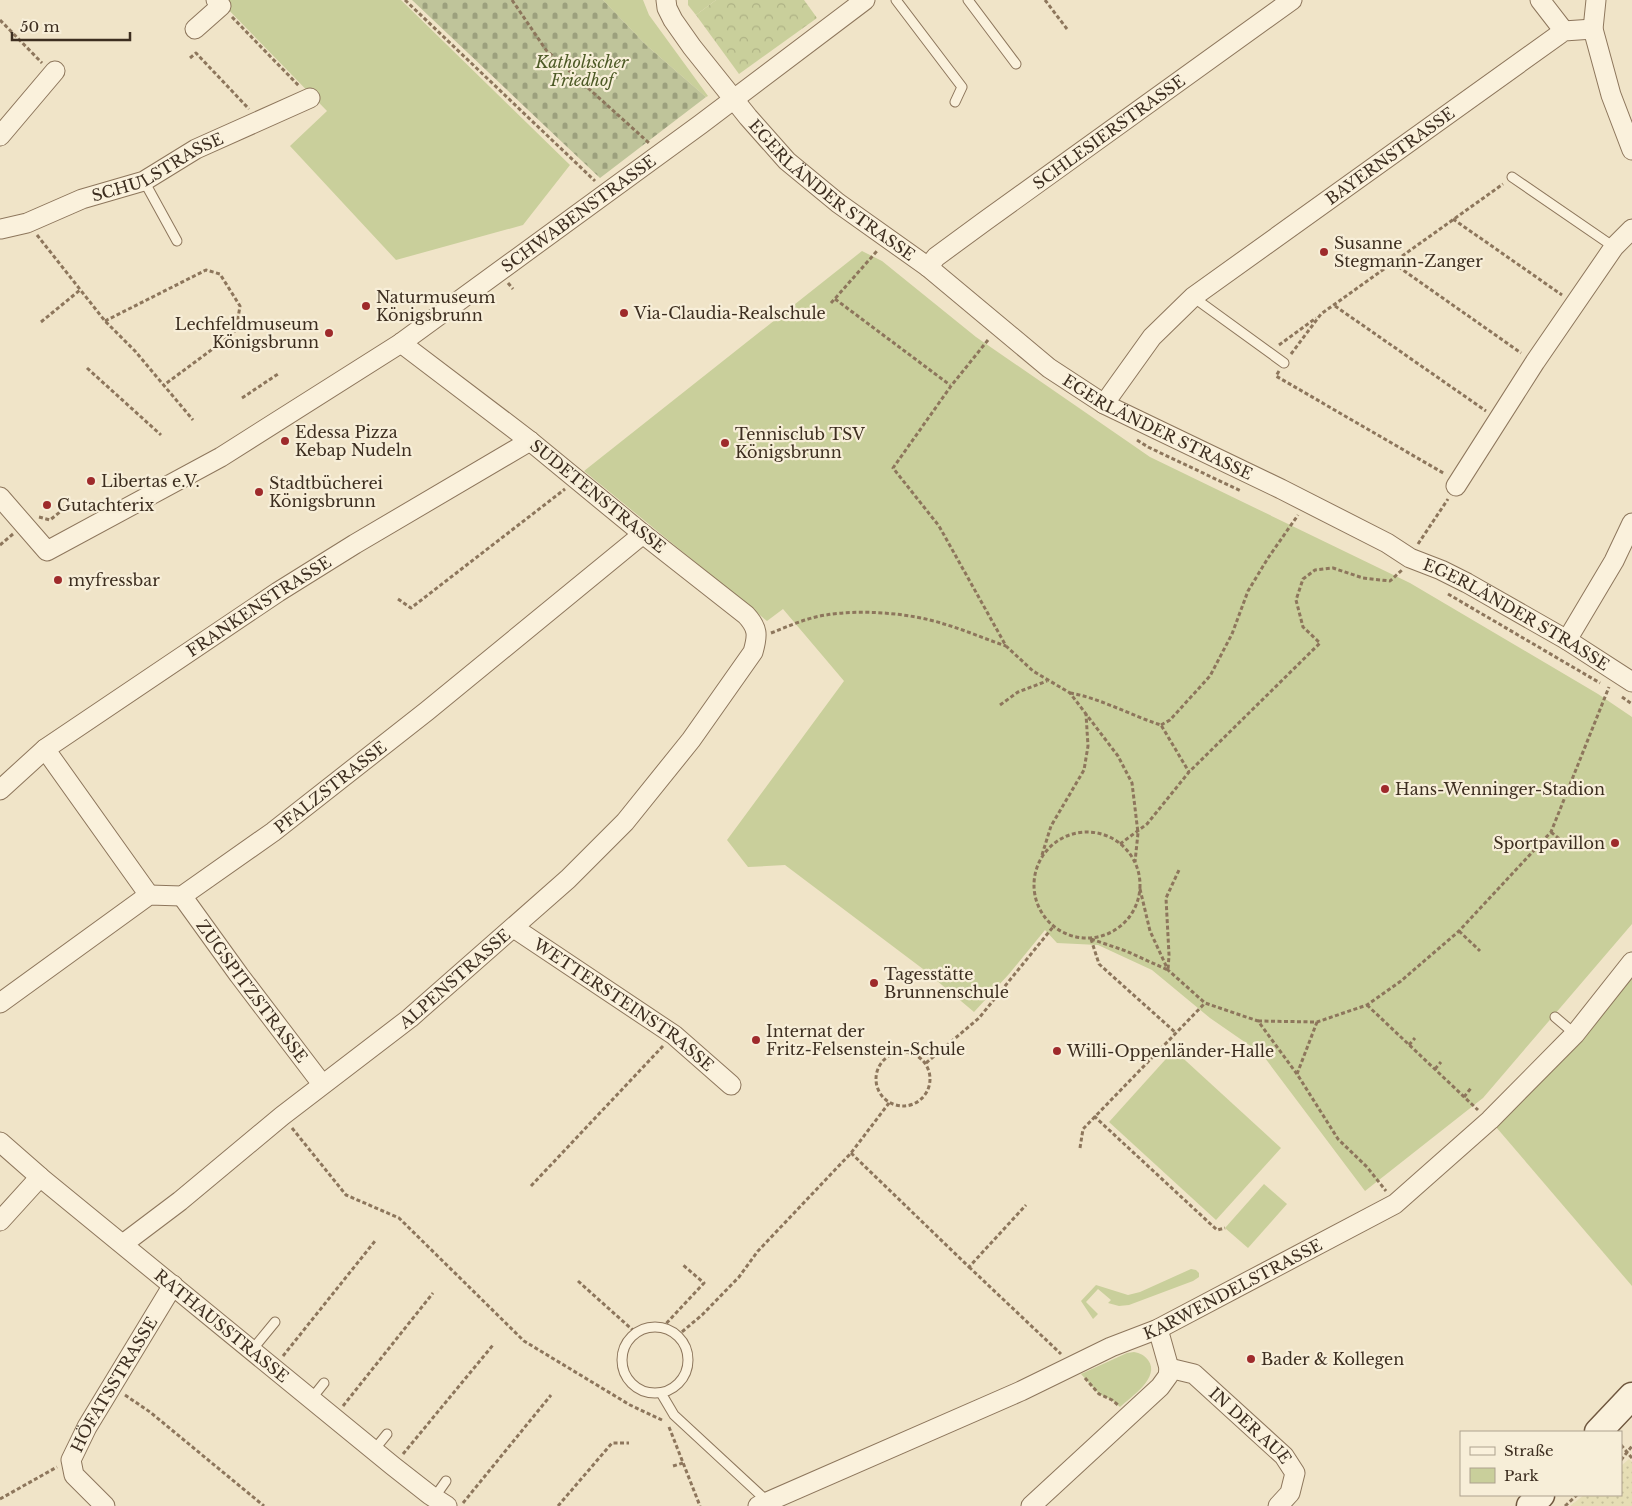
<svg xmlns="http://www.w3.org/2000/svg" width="1632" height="1506" viewBox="0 0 1632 1506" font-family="'Libre Baskerville',serif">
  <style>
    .farmland { fill: url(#farmland-dots) }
    .green { fill: #c9cf9b }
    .forest { fill: url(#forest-crowns) }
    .cemetery { fill: url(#cemetery-stones) }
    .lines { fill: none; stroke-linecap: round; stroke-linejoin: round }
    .lane-casing { stroke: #8d765c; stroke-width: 11 }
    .street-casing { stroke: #8d765c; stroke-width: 21 }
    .secondary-casing { stroke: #6f573f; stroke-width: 29 }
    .path { stroke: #8d765c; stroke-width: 3; stroke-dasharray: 4 2.5; stroke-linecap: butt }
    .lane { stroke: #faf1dc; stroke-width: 9 }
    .street { stroke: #faf1dc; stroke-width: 19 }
    .secondary { stroke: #faf1dc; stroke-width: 26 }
    .poi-dot { fill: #9e2a2b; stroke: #f7eed8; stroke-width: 2 }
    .labels { text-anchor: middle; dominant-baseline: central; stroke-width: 4.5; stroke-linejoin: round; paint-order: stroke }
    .park-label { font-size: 16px; font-style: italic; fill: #4d5a26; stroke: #f7eed8 }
    .street-label { font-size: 16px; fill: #3d2e20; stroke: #f7eed8 }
    .poi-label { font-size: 16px; fill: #3d2e20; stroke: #f7eed8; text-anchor: start }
  </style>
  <defs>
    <pattern id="farmland-dots" width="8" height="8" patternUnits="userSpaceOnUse" patternTransform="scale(1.25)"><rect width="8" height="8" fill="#e6deb5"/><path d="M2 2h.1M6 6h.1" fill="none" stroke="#c6bf9b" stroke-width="1.8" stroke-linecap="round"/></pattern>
    <pattern id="forest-crowns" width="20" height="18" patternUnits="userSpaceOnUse" patternTransform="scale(1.25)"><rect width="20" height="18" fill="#c9cf9b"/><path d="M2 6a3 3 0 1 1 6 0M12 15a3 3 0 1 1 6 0" fill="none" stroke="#aeb285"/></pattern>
    <pattern id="cemetery-stones" width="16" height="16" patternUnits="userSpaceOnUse" patternTransform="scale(1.25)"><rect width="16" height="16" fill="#bfc49a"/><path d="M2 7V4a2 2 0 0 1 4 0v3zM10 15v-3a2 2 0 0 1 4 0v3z" fill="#9ca07d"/></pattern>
  </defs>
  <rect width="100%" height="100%" fill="#f0e4c8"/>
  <polygon class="farmland" points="1629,1459 1632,1462 1632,1506 1570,1506 1584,1495 1621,1495 1621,1466"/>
  <g class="green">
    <polygon points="219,0 401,0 570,165 523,225 396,260 290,146 327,111"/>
    <polygon points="603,0 643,0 649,15 708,96 706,97 646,45"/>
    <polygon points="688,0 716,0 696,15 688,5"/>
    <polygon points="862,251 882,261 976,337 1150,457 1410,583 1598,694 1632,717 1632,924 1483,1098 1365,1191 1262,1054 1210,1018 1152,970 1098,945 1057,943 1045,930 1009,974 974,1012 923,969 785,865 748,867 727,840 844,681 783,609 767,621 584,471"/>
    <polygon points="1632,962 1632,1286 1490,1120"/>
    <polygon points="1174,1050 1281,1148 1216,1220 1109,1122"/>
    <polygon points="1264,1184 1287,1204 1248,1248 1225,1228"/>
    <polygon points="1191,1269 1196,1270 1199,1273 1199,1277 1193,1281 1129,1305 1119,1306 1108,1303 1111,1300 1098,1289 1086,1302 1098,1314 1093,1319 1081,1301 1096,1285 1128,1295 1140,1292"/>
    <path d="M 1134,1352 C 1140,1353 1144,1355 1148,1360 C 1161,1377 1131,1397 1120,1407 L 1112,1400 L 1099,1394 L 1081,1374 L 1127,1353 Z"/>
  </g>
  <polygon class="forest" points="716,0 804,0 817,18 739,74 696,15"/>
  <polygon class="cemetery" points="412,0 603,0 646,45 706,97 600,178"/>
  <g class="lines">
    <defs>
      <g id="lane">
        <polyline points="896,0 962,87 955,102"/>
        <polyline points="968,0 1016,64"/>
        <polyline points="1512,177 1614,247"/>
        <polyline points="144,181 177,241"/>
        <polyline points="1193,297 1284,363"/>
        <polyline points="1555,1017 1575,1034"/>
        <circle cx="655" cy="1360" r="33"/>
        <polyline points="252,1350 275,1322"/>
        <polyline points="661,1393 674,1415 768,1502"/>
        <polyline points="312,1398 324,1383"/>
        <polyline points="374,1450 387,1434"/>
        <polyline points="434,1498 446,1481"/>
      </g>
      <g id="street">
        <path id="s1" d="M 666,0 L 667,8 L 673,20 L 692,47 L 748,117 L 787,161 L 838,203 L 928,267 L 1049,368 L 1104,404 L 1281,489 L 1387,543 L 1410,558 L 1441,570 L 1467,583 L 1567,640 L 1632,682"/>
        <polyline points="1540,0 1564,31"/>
        <polyline points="1596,0 1593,29 1611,95 1632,150"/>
        <polyline points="195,29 221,6 216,0"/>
        <polyline points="0,136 55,71"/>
        <path id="s2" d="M 1,229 L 27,223 L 82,199 L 144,181 L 196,149 L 310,98"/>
        <path id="s3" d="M 928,267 L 936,257 L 985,221 L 1292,0"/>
        <path id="s4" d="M 1104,404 L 1152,337 L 1193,297 L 1564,31 L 1593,29"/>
        <polyline points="1456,486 1535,362 1614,247 1632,229"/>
        <path id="s5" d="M 0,497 L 47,551 L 221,457 L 401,343 L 701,124 L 865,0"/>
        <polyline points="1567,640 1614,561 1632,523"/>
        <polyline points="45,749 149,895"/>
        <path id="s6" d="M 0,790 L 45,749 L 278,592 L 355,544 L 530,441"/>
        <path id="s7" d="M 182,896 L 239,975 L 322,1084"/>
        <path id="s8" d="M 514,928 L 674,1035 L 731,1085"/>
        <path id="s9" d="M 0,1003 L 149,895 L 182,896 L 273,832 L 427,711 L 643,534"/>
        <path id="s10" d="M 0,1142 L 40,1177 L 393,1466 L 430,1495 L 447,1506"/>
        <polyline points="0,1221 40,1177"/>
        <path id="s11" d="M 123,1244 L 180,1201 L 282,1116 L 410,1018 L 568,879 L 625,822 L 691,740 L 753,652 C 758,635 758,628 746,615 L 643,534 L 530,441 L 401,343"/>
        <path id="s12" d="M 1169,1368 L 1194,1374 L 1284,1456 L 1295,1473 L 1290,1493 L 1278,1506"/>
        <path id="s13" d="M 105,1506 L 74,1475 L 71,1460 L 87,1427 L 173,1285"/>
        <path id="s14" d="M 758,1506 L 1021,1391 L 1111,1347 L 1158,1329 L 1395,1204 L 1490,1120 L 1575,1034 L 1632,962"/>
        <polyline points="1031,1506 1160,1387 1168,1376 1169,1368 1158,1329"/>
      </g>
      <g id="secondary">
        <polyline points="1598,1432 1632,1396"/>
        <polyline points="1530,1506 1541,1495"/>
      </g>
    </defs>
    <use href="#lane" class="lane-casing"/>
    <use href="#street" class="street-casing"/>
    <use href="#secondary" class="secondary-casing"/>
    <g class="path">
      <polyline points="405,0 595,181"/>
      <polyline points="512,0 546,50 649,143"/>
      <polyline points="1045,0 1067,29"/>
      <polyline points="232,17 299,86"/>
      <polyline points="0,20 42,63"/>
      <polyline points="190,58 196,53 249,109"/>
      <polyline points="1453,219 1562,295"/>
      <polyline points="37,235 105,321 135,351 193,420"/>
      <polyline points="1393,263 1521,353"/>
      <polyline points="508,283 513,289"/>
      <polyline points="835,299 950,385"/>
      <polyline points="831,303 877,251"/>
      <polyline points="1335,306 1486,411"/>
      <polyline points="105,321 206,270 220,274 240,306 236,330 226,339 164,385"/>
      <polyline points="41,322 80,290"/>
      <polyline points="988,340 951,386 893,468 939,526 1006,646 1033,671 1070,693 1118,756 1132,783 1138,833 1135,862"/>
      <polyline points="1279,345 1316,318"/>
      <polyline points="1291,354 1321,314 1503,184"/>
      <polyline points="87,368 161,435"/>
      <polyline points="1279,371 1276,376 1445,474"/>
      <polyline points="242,398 278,374"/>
      <polyline points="1137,440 1148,447 1241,491"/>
      <polyline points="39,517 50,520 70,504"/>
      <polyline points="1418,544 1448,499"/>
      <polyline points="0,545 13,534"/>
      <polyline points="1448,594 1600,683"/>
      <polyline points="398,599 411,608 565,489"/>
      <path d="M 771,633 C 789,626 806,618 826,615 C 860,609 911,613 944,624 C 965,630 985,639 1006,646"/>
      <path d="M 1070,693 C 1100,698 1132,716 1161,725 L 1189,772"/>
      <polyline points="1622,697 1632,704"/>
      <polyline points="1000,705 1018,692 1047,681"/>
      <polyline points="1161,725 1170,720 1210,676 1232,634 1248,591 1268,558 1298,515"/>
      <circle cx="1087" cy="885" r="53"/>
      <polyline points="1551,832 1569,847"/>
      <polyline points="1120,844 1147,824 1189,772 1320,643 1303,627 1296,600 1303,579 1315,570 1333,568 1363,578 1390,581 1402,570"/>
      <polyline points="1042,855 1051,826 1084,770 1088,746 1086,714"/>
      <polyline points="1140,889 1150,931 1168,970 1205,1003 1258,1021 1297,1074 1338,1139 1367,1167 1386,1191"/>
      <polyline points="1459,931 1480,951"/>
      <polyline points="1091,939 1126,951 1168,970 1169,955 1166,898 1179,870"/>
      <polyline points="1091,939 1099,964 1176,1033"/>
      <polyline points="1367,1005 1478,1110"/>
      <polyline points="1258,1021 1317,1022 1367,1005 1401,981 1459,931 1551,832 1609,687"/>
      <polyline points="1409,1045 1415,1038"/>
      <circle cx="903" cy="1079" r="27"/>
      <polyline points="926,1063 979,1018 1053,927"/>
      <polyline points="1435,1069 1441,1062"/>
      <polyline points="1297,1074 1317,1022"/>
      <polyline points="1464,1097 1471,1088"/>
      <polyline points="1094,1116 1217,1230 1225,1228"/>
      <polyline points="292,1128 346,1195 399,1218 524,1341 630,1405 662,1420"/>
      <polyline points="1080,1148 1083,1129 1205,1003"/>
      <polyline points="851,1153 969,1267 1026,1205"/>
      <polyline points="531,1186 663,1046"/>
      <polyline points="969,1267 1061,1354"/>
      <polyline points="578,1281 636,1333"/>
      <polyline points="662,1328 704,1283 683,1265"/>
      <polyline points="677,1336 702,1315 739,1277 758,1251 851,1153 889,1103"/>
      <polyline points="283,1356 375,1241"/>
      <polyline points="1085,1378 1099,1394 1112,1400 1118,1405"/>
      <polyline points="125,1395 150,1412 264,1506"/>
      <polyline points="343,1406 433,1293"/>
      <polyline points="669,1427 700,1506"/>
      <polyline points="1621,1445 1632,1458"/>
      <polyline points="403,1454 493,1345"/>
      <polyline points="1621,1460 1632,1446"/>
      <polyline points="673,1466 683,1463"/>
      <polyline points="0,1499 57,1467"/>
      <polyline points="463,1503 551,1395"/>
      <polyline points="558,1506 612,1443 629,1443"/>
      <polyline points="1565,1506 1577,1495"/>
    </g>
    <use href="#lane" class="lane"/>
    <use href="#street" class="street"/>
    <use href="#secondary" class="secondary"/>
  </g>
  <g class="poi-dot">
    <circle cx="1324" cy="252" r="5"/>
    <circle cx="366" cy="306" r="5"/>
    <circle cx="624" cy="313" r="5"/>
    <circle cx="329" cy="333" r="5"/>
    <circle cx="285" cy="441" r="5"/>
    <circle cx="725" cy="443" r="5"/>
    <circle cx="91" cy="481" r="5"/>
    <circle cx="259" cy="492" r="5"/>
    <circle cx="47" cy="505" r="5"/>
    <circle cx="58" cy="580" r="5"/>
    <circle cx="1385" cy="789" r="5"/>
    <circle cx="1615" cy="843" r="5"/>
    <circle cx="874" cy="983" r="5"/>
    <circle cx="756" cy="1040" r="5"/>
    <circle cx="1057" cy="1051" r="5"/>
    <circle cx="1251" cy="1359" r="5"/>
  </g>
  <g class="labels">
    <g class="park-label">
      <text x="582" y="62">Katholischer<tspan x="582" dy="18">Friedhof</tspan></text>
    </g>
    <g class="street-label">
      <text stroke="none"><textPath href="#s3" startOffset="226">SCHLESIERSTRASSE</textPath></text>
      <text stroke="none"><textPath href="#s4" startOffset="382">BAYERNSTRASSE</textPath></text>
      <text stroke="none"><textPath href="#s2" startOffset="169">SCHULSTRASSE</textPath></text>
      <text stroke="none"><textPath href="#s1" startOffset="256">EGERLÄNDER STRASSE</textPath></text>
      <text stroke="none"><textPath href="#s5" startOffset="702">SCHWABENSTRASSE</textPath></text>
      <text stroke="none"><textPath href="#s1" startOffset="661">EGERLÄNDER STRASSE</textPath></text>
      <text transform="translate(598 496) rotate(39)">SUDETENSTRASSE</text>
      <text stroke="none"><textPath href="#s6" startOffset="318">FRANKENSTRASSE</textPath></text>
      <text stroke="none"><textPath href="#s1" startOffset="1066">EGERLÄNDER STRASSE</textPath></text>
      <text stroke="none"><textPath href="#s9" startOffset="401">PFALZSTRASSE</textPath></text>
      <text stroke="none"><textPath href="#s11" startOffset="425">ALPENSTRASSE</textPath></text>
      <text stroke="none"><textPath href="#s7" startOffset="118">ZUGSPITZSTRASSE</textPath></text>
      <text stroke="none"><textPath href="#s8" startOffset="134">WETTERSTEINSTRASSE</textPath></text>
      <text stroke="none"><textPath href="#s14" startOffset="522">KARWENDELSTRASSE</textPath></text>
      <text stroke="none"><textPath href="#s10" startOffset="288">RATHAUSSTRASSE</textPath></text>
      <text stroke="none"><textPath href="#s13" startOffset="146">HÖFATSSTRASSE</textPath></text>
      <text stroke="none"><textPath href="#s12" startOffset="102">IN DER AUE</textPath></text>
    </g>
    <g class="poi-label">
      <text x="1334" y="243">Susanne<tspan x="1334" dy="18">Stegmann-Zanger</tspan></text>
      <text x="376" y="297">Naturmuseum<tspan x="376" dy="18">Königsbrunn</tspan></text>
      <text x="634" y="313">Via-Claudia-Realschule</text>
      <text x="319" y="324" text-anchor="end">Lechfeldmuseum<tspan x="319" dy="18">Königsbrunn</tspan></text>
      <text x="295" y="432">Edessa Pizza<tspan x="295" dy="18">Kebap Nudeln</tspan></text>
      <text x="735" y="434">Tennisclub TSV<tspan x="735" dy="18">Königsbrunn</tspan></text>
      <text x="101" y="481">Libertas e.V.</text>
      <text x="269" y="483">Stadtbücherei<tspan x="269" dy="18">Königsbrunn</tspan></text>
      <text x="57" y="505">Gutachterix</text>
      <text x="68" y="580">myfressbar</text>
      <text x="1395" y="789">Hans-Wenninger-Stadion</text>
      <text x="1605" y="843" text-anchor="end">Sportpavillon</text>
      <text x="884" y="974">Tagesstätte<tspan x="884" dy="18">Brunnenschule</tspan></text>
      <text x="766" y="1031">Internat der<tspan x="766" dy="18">Fritz-Felsenstein-Schule</tspan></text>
      <text x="1067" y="1051">Willi-Oppenländer-Halle</text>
      <text x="1261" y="1359">Bader &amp; Kollegen</text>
    </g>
  </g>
  <rect x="1460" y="1431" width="162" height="65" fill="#f7eed8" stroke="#ada18e"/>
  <rect x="1470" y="1447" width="25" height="8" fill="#faf1dc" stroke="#ada18e"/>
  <text x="1504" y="1456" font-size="15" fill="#3d2e20">Straße</text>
  <rect x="1470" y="1468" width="25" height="15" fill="#c9cf9b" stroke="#ada18e"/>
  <text x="1504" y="1481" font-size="15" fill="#3d2e20">Park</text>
  <path d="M12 32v8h118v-8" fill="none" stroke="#3d2e20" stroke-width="2.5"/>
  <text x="20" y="32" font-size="15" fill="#3d2e20" stroke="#f7eed8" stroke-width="4" paint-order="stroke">50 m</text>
</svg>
